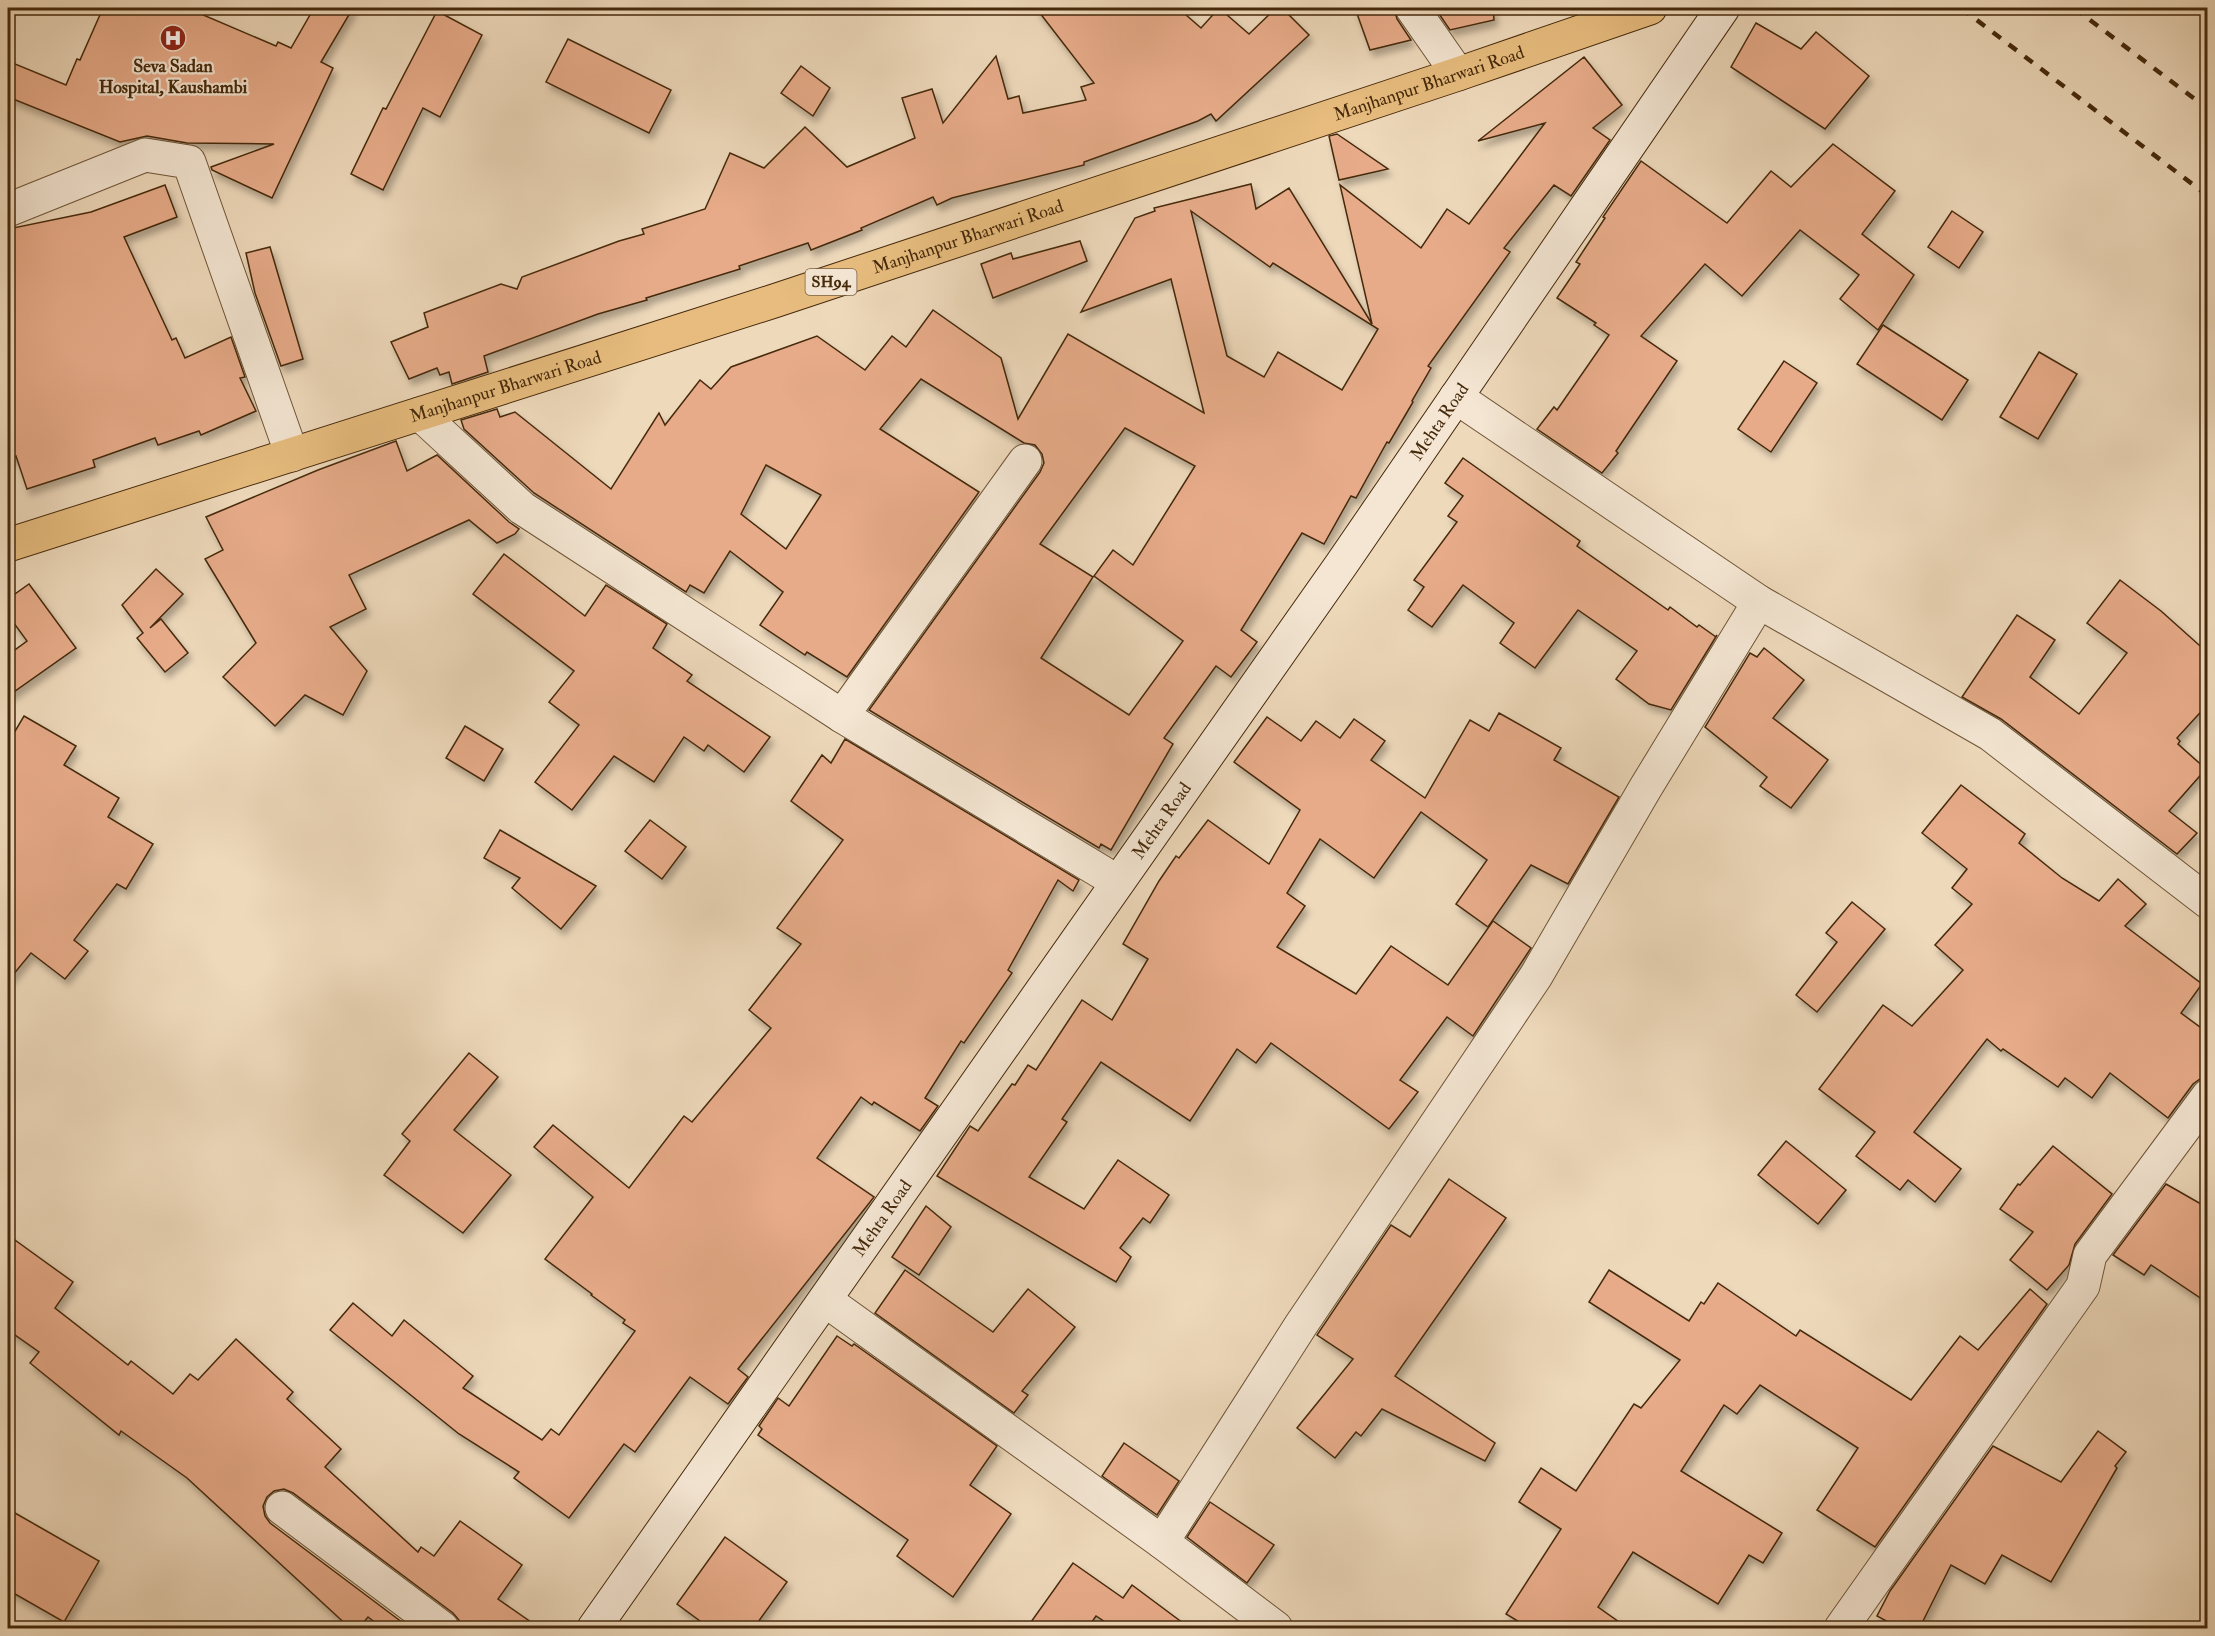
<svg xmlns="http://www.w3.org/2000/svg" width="2215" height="1636" viewBox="0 0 2215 1636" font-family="'IM FELL Double Pica',serif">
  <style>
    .building { fill: #e7ab89; stroke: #45290b; stroke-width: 1.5; fill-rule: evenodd; filter: url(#shadow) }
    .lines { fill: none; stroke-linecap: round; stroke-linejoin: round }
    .street-casing { stroke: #6f5537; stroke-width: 35 }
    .secondary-casing { stroke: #45290b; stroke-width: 35 }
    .primary-casing { stroke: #45290b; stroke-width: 35 }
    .street { stroke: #f4e6d3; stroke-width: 33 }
    .secondary { stroke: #f4e6d3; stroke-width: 33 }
    .primary { stroke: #e7bc7e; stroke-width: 33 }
    .rail { stroke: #45290b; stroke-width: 4.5; stroke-dasharray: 10 10; stroke-linecap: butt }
    .labels { text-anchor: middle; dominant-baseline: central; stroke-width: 4.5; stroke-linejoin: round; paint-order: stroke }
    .shield { fill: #f4e6d3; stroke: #7a6247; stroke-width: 1.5 }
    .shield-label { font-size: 16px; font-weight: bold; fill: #45290b }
    .poi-label { font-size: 18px; font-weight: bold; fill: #45290b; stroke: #f4e6d3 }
    .street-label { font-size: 18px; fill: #45290b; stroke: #f4e6d3 }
  </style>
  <defs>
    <filter id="shadow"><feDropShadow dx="3.5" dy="6" stdDeviation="3" flood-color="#0004"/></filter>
  </defs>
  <rect width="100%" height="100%" fill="#eed9bb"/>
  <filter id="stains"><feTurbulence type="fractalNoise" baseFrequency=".00333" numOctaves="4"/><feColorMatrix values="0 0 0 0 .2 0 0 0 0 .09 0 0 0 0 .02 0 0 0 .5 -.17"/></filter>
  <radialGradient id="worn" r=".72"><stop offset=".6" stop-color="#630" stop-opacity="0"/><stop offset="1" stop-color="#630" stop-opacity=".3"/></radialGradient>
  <g class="building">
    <polygon points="103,8 187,8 276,46 278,42 291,48 314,8 353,8 321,62 333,68 272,198 212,170 211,167 274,144 187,143 147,136 120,142 8,97 8,61 66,85 77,59 80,60"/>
    <polygon points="1036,8 1178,8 1201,28 1219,8 1249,34 1276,8 1282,8 1309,35 1216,121 1211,114 1198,121 1084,162 1084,165 952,198 937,205 933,197 861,228 862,230 811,250 808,243 739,266 740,269 646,298 647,300 598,314 484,356 488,372 452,384 449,372 440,375 437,368 409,379 391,342 428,327 424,313 501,284 517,289 522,277 619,241 644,234 642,229 705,209 730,153 764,168 805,127 847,167 915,138 902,98 932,89 943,123 996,56 1008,99 1019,96 1023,113 1086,100 1081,87 1094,83"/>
    <polygon points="1355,8 1394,8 1397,19 1411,40 1370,50"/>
    <polygon points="1435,8 1493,8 1494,20 1450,30"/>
    <polygon points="437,11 482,35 440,117 423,108 383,190 351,174 383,108 386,109"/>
    <polygon points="1756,23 1801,49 1816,32 1869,76 1825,129 1731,67"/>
    <polygon points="568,39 671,90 649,133 546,82"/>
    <path d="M 1584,57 L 1622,105 L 1593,128 L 1610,140 L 1571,196 L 1554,185 L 1504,248 L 1510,252 L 1428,366 L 1431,368 L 1412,401 L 1413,402 L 1389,443 L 1387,442 L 1356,498 L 1351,496 L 1324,544 L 1302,533 L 1241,630 L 1257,642 L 1231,677 L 1216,666 L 1164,738 L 1173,744 L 1111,850 L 1101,844 L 1099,848 L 869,710 L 1040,472 L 1044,463 L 1042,454 L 1035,445 L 1024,443 L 921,379 L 880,429 L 979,492 L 847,677 L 807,652 L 805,655 L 760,625 L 783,592 L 730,551 L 704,593 L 690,585 L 686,592 L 534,493 L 464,429 L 461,420 L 497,409 L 500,417 L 515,412 L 611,489 L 659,413 L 665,425 L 700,380 L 711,389 L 731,367 L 817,336 L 865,370 L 892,336 L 906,347 L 933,310 L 1001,358 L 1018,419 L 1068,334 L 1204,413 L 1171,279 L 1081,312 L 1135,218 L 1155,211 L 1154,208 L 1251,184 L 1256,209 L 1289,188 L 1372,324 L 1340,185 L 1421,248 L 1447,209 L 1469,224 L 1545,123 L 1478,141 ZM 1191,211 L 1270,267 L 1273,263 L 1378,329 L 1342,390 L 1278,352 L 1264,377 L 1227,356 ZM 1125,428 L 1195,466 L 1133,565 L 1113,550 L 1094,576 L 1183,641 L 1129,715 L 1041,658 L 1093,577 L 1040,544 ZM 766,465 L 821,495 L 786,549 L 741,514 Z"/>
    <polygon points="801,66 830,88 813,116 781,93"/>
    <polygon points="1337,134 1388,169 1339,180 1329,136"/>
    <polygon points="1833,144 1895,191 1862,234 1914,275 1878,330 1840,299 1859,275 1800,230 1742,296 1705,264 1641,336 1677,361 1616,451 1618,453 1602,473 1537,429 1554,407 1557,410 1609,335 1594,325 1596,323 1557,298 1580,264 1576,262 1605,218 1603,217 1641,161 1727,223 1771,171 1791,187"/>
    <polygon points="165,185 177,217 124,237 172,340 176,338 185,358 231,337 245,377 240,378 256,411 201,435 199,431 158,445 155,438 93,460 95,467 27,489 16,456 8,459 8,229 91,212"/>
    <polygon points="1952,211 1983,232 1959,268 1928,247"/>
    <polygon points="1080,241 1087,261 993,298 981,264 1011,253 1013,259"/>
    <polygon points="270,247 303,359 281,366 255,293 246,253"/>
    <polygon points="1883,325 1968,380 1942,420 1857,364"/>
    <polygon points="2039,352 2077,374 2038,439 2000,417"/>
    <polygon points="1784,361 1817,383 1771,452 1738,429"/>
    <polygon points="396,441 407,471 437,455 509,522 519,529 515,534 497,543 469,520 349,575 366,609 330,627 367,671 343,715 305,695 275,726 223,677 256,643 205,559 223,550 206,517 318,470"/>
    <polygon points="1463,458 1580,541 1577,546 1668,610 1670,607 1697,627 1699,625 1716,637 1717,635 1671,710 1649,704 1616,679 1637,651 1578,610 1535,668 1500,643 1514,623 1463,585 1432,627 1408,610 1424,587 1414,580 1457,522 1448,516 1463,496 1445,483"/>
    <polygon points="504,554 585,616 606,585 667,624 653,648 692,675 687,681 770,737 744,772 708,745 704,751 684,737 654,782 614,756 572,810 535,782 579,725 549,702 574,671 473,594"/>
    <polygon points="156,569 183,594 150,628 161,619 188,653 165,672 137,638 143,633 122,605"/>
    <polygon points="2120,580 2161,611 2208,653 2208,704 2177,738 2180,741 2178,744 2206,769 2169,811 2197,833 2177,854 2001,719 1962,697 2017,615 2055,640 2030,677 2079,714 2127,653 2087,623"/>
    <polygon points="29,584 76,648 8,696 8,655 27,641 8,615 8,599"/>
    <polygon points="1764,648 1804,680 1773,718 1828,760 1791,808 1760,786 1767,777 1705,727 1750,653 1757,657"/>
    <polygon points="1499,713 1561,748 1554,760 1619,797 1568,884 1531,865 1488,927 1456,904 1487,860 1421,812 1374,878 1320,839 1287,893 1305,906 1277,947 1356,994 1391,946 1448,985 1493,921 1531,948 1473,1036 1447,1017 1400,1080 1418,1092 1389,1129 1271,1043 1256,1063 1237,1049 1190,1121 1101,1062 1062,1119 1067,1122 1029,1177 1084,1209 1118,1160 1169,1195 1150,1223 1143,1218 1120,1248 1131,1257 1116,1282 937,1176 970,1126 978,1131 1012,1084 1015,1085 1028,1065 1036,1070 1082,1000 1112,1020 1148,959 1123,944 1159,881 1176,856 1179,858 1208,820 1269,864 1300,810 1234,762 1267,717 1301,741 1316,721 1340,738 1354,719 1385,741 1371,760 1425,798 1470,720 1489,731"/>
    <polygon points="24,716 76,746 64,765 119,798 108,817 153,844 126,889 117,884 74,940 88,951 65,979 31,953 8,981 8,743"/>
    <polygon points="465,726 503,749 484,781 446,758"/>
    <polygon points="845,739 1079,880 1073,891 1058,880 1008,970 1012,973 964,1043 961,1041 925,1098 938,1106 920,1131 874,1102 872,1105 861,1097 817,1158 874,1197 738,1369 748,1377 728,1404 690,1377 635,1452 624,1444 569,1518 514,1478 519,1472 459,1434 330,1330 353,1303 392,1336 404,1320 473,1376 463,1388 542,1440 551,1429 559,1435 635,1331 623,1323 625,1320 591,1295 592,1294 545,1259 593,1197 534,1147 553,1125 629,1188 684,1116 692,1122 771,1028 749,1010 801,944 777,928 843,840 791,801 822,755 831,763"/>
    <polygon points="1961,785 2025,834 2019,843 2062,878 2099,901 2118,879 2146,904 2125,926 2202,984 2181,1013 2208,1033 2208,1078 2200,1079 2193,1084 2168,1118 2110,1073 2092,1098 2065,1078 2058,1087 2003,1049 2001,1051 1987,1039 1914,1132 1961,1169 1935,1202 1908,1180 1900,1190 1856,1156 1875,1132 1819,1089 1883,1005 1912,1026 1963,970 1935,945 1972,904 1952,888 1967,869 1922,833"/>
    <polygon points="650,820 686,847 662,879 625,851"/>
    <polygon points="500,830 596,886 561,929 512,888 520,878 484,858"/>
    <polygon points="1852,902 1885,929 1817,1012 1796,995 1837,942 1826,933"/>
    <polygon points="469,1053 498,1077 454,1130 511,1175 463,1233 384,1175 410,1141 402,1134"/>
    <polygon points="1786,1141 1846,1190 1818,1224 1758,1175"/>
    <polygon points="2053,1146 2112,1194 2075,1244 2069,1265 2047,1290 2010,1260 2033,1232 2000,1209 2018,1184 2020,1185"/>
    <polygon points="1449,1179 1506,1218 1395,1376 1495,1443 1485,1461 1382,1409 1361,1436 1356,1432 1335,1458 1297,1428 1353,1359 1317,1335 1391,1225 1410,1237"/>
    <polygon points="2166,1184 2208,1208 2208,1303 2151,1265 2144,1275 2113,1255"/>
    <polygon points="926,1206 951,1227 919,1275 892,1257"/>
    <polygon points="8,1235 73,1282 55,1308 128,1365 131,1361 173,1394 190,1374 198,1380 236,1339 293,1392 287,1399 341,1449 325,1467 418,1552 421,1547 434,1556 460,1521 522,1565 498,1599 541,1629 460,1629 459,1620 453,1613 293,1493 284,1489 274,1491 267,1497 263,1506 265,1516 270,1523 411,1629 384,1629 368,1617 358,1629 351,1629 187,1478 121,1431 119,1435 30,1363 39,1352 8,1330"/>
    <polygon points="905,1270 993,1332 1028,1289 1075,1327 1022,1391 1028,1395 1014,1413 875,1313"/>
    <polygon points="1609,1270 1689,1321 1701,1302 1704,1304 1718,1283 1796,1336 1800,1330 1911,1400 1960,1336 1978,1350 2030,1289 2047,1304 1875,1547 1817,1510 1858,1448 1760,1385 1737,1414 1724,1405 1681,1471 1782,1533 1763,1563 1749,1555 1718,1604 1633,1552 1598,1607 1629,1629 1531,1629 1506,1614 1561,1529 1519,1502 1541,1468 1576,1491 1634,1404 1641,1408 1680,1360 1589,1302"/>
    <polygon points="837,1336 852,1346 854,1344 997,1446 970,1485 1011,1514 953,1597 897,1556 908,1540 758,1435 762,1429 759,1426 778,1398 789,1406"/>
    <polygon points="2098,1431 2126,1452 2115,1466 2117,1468 2051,1582 2002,1555 1985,1584 1951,1565 1919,1629 1901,1629 1877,1616 1890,1591 1993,1446 2061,1482"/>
    <polygon points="1124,1443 1179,1481 1157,1515 1102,1476"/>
    <polygon points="1210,1502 1274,1545 1247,1583 1187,1537"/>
    <polygon points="8,1509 99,1561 64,1622 8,1590"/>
    <polygon points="725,1537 787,1582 753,1629 711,1629 677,1604"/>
    <polygon points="1073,1563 1123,1598 1132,1585 1191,1629 1100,1629 1105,1622 1096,1616 1087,1629 1026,1629"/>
  </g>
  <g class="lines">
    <defs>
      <g id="street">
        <polyline points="1412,8 1458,74"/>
        <polyline points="8,210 145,155 189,162 292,455"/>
        <polyline points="1456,397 1759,602 1990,734 2208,902"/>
        <polyline points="420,414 522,508 842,716 1118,882"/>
        <polyline points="842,716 1025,461"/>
        <polyline points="825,1300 1162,1542 1276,1628"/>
        <polyline points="282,1508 442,1628"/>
        <polyline points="1162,1542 1301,1325 1536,976 1646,787 1759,602"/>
        <polyline points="1841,1628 2083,1286 2090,1255 2208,1096"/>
      </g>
      <g id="secondary">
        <path id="s1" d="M 594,1628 L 1341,565 L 1723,8"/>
      </g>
      <g id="primary">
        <path id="s2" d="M 8,545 L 774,301 L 1458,74 L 1650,8"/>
      </g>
    </defs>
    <use href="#street" class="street-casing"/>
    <use href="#secondary" class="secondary-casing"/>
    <use href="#primary" class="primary-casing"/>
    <use href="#street" class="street"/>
    <use href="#secondary" class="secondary"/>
    <use href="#primary" class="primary"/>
    <g class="rail">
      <polyline points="1961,8 2208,196"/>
      <polyline points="2074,8 2208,109"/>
    </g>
  </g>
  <defs>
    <symbol id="hospital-disc" viewBox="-11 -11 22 22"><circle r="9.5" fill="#8f2418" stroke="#f4e6d3"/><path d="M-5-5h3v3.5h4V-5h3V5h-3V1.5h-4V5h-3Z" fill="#fff"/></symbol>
  </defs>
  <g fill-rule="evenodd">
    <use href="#hospital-disc" x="158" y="23" width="30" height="30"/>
  </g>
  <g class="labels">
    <rect class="shield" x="805.5" y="269" width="51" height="26" rx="4.5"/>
    <g class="shield-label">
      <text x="831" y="282">SH94</text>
    </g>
    <g class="poi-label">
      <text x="173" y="66">Seva Sadan<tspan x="173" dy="21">Hospital, Kaushambi</tspan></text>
    </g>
    <g class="street-label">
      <text stroke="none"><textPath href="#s2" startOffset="1494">Manjhanpur Bharwari Road</textPath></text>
      <text stroke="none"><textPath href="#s2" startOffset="1008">Manjhanpur Bharwari Road</textPath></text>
      <text stroke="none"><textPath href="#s2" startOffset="522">Manjhanpur Bharwari Road</textPath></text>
      <text stroke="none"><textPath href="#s1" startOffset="1473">Mehta Road</textPath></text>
      <text stroke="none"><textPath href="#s1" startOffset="987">Mehta Road</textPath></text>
      <text stroke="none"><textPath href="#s1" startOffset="501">Mehta Road</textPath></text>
    </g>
  </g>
  <rect width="2215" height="1636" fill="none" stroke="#eed9bb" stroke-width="30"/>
  <rect x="9" y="9" width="2197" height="1618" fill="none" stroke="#45290b" stroke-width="3"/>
  <rect x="15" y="15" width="2185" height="1606" fill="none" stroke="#45290b" stroke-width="1.5"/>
  <rect width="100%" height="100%" filter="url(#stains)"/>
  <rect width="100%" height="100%" fill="url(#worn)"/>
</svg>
